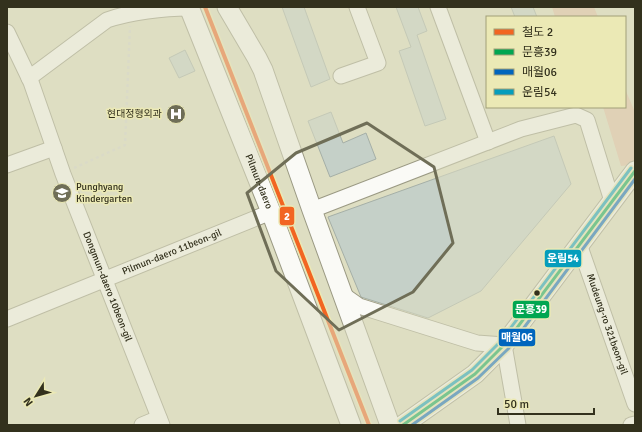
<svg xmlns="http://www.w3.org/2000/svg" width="642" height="432" viewBox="0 0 642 432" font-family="Signika,'Noto Sans KR',sans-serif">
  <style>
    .green { fill: #e2c1a6 }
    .building { fill: #c5d0c8; stroke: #a5afa7 }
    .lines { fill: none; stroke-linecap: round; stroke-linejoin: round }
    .minor-casing { stroke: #9a9983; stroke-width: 17 }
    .major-casing { stroke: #9a9983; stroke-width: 21 }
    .path { stroke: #d6d6cc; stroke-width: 2.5; stroke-dasharray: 3 3; stroke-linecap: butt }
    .minor { stroke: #fafaf6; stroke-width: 15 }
    .major { stroke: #fafaf6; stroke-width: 19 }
    .bus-1-casing { stroke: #ebe9b5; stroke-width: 6 }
    .bus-2-casing { stroke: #ebe9b5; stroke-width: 6 }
    .bus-3-casing { stroke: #ebe9b5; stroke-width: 6 }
    .bus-1 { stroke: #00a651; stroke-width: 3 }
    .bus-2 { stroke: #0065bd; stroke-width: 3 }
    .bus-3 { stroke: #059dbc; stroke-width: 3 }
    .rail-1-casing { stroke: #ebe9b5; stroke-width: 7 }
    .rail-1 { stroke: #f26522; stroke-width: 4 }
    .marked { fill: none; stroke: #6f6e57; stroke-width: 3; stroke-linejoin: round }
    .bus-dot { fill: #33311d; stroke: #ebe9b5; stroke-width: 1.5 }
    .labels { text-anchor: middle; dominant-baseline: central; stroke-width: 3; stroke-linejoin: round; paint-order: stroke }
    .poi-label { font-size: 10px; fill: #33311d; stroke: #ebe9b5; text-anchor: end }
    .street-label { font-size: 10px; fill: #33311d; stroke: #ebe9b5 }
    .line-badge { stroke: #ebe9b5; stroke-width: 1.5 }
    .badge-label { font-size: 11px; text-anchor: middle; font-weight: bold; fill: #fff }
  </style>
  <rect width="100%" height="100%" fill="#dedec2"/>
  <g class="green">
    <polygon points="552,7 594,7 598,17 555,17"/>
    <polygon points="625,89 635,112 635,162 631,165 621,166 603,107 625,107"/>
  </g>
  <g class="building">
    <polygon points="282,7 304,7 330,79 311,87"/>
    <polygon points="396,7 418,7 427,31 417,35 446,119 425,126 399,51 411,47"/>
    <polygon points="511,7 533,7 537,17 515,17"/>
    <polygon points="185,50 195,71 179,78 169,58"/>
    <polygon points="331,112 343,143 366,133 376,159 330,177 308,121"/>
    <polygon points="554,136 571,184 481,291 428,318 361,297 328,217"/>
  </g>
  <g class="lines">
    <defs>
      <g id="minor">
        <polyline points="438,7 488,142"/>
        <path id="s1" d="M 7,32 L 31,82 L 63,174 L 162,425"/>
        <polyline points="341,76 378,63 357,7"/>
        <path d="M 29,78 L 107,20 C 130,12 164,8 189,8"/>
        <polyline points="7,165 54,148"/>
        <polyline points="312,210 521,129 576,115 587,120 612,201"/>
        <path id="s2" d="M 579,244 L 635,404"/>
        <polyline points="342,294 359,306 477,343 504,345 518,425"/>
        <path id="s3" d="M 7,319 L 271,212"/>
        <polyline points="142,425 159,418"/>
        <polyline points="631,425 635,424"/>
      </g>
      <g id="major">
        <path id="s4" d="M 189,7 L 271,212 L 351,425"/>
        <polyline points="227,7 257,58 263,70 312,210 390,425"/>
        <polyline points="403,425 475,374 504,345 635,171"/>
      </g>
    </defs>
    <use href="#minor" class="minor-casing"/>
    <use href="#major" class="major-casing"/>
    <polyline class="path" points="74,168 125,145 130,26"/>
    <use href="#minor" class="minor"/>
    <use href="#major" class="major"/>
    <defs>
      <polyline id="bus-1" points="403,425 475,374 504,345 635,171"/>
      <polyline id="bus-2" points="412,425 478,378 508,349 635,179"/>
      <polyline id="bus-3" points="400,421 472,370 500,342 631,168"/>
    </defs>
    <use href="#bus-1" class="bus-1-casing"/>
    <use href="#bus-2" class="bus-2-casing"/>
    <use href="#bus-3" class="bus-3-casing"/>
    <use href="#bus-1" class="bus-1"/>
    <use href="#bus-2" class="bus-2"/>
    <use href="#bus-3" class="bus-3"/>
    <defs>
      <polyline id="rail-1" points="205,7 369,425"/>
    </defs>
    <use href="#rail-1" class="rail-1-casing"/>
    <use href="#rail-1" class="rail-1"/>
  </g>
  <path d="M0 0H642V432H0ZM 367,123 L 434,167 L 453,243 L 413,292 L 339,330 L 276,271 L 247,193 L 296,153 Z" fill="#dedec2" fill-opacity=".55" fill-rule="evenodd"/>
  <path class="marked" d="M 367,123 L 434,167 L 453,243 L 413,292 L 339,330 L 276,271 L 247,193 L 296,153 Z"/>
  <defs>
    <symbol id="hospital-disc" viewBox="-11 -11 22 22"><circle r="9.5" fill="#6f6e57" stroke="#ebe9b5"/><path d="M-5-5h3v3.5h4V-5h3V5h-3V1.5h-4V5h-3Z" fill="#fff"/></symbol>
    <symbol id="school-disc" viewBox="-11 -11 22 22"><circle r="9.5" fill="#6f6e57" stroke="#ebe9b5"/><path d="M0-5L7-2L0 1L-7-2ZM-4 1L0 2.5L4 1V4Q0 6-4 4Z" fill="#fff"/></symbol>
  </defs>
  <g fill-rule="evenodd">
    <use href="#hospital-disc" x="165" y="103" width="22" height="22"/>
    <use href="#school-disc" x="51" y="182" width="22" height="22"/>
  </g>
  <circle class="bus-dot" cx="537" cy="293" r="3.5"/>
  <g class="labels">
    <g class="poi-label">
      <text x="162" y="114">현대정형외과</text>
      <text x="76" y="187" text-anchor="start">Punghyang<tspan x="76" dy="12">Kindergarten</tspan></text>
    </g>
    <g class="street-label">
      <text stroke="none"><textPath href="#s4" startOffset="188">Pilmun-daero</textPath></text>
      <text stroke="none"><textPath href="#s3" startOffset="178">Pilmun-daero 11beon-gil</textPath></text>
      <text stroke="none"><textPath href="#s1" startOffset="274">Dongmun-daero 10beon-gil</textPath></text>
      <text stroke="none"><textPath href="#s2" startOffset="85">Mudeung-ro 321beon-gil</textPath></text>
    </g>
  </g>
  <g class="line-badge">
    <rect x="279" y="206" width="16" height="20" rx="4" fill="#f26522"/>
    <rect x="544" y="249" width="38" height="19" rx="4" fill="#059dbc"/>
    <rect x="512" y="300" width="38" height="19" rx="4" fill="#00a651"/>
    <rect x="498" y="328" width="38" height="19" rx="4" fill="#0065bd"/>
  </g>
  <g class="badge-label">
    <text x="287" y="220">2</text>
    <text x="563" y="262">운림54</text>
    <text x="531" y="313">문흥39</text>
    <text x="517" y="341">매월06</text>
  </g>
  <rect width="642" height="432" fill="none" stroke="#33311d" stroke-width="16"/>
  <rect x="486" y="16" width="140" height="92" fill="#ebe9b5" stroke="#a19f78"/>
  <rect x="494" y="29" width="20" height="6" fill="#f26522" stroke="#a19f78"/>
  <text x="522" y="36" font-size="12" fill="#33311d">철도 2</text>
  <rect x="494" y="49" width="20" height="6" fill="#00a651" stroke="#a19f78"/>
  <text x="522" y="56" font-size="12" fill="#33311d">문흥39</text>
  <rect x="494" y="69" width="20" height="6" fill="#0065bd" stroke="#a19f78"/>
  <text x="522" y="76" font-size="12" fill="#33311d">매월06</text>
  <rect x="494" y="89" width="20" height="6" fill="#059dbc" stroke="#a19f78"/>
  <text x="522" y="96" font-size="12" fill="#33311d">운림54</text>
  <g transform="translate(36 396) rotate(233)" stroke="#ebe9b5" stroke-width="3" paint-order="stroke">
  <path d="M0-3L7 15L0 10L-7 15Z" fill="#33311d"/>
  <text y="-6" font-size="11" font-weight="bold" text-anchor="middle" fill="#33311d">N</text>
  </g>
  <path d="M498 408v6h96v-6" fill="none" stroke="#33311d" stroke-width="2"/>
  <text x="504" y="408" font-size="12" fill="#33311d" stroke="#ebe9b5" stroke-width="3" paint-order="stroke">50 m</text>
</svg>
